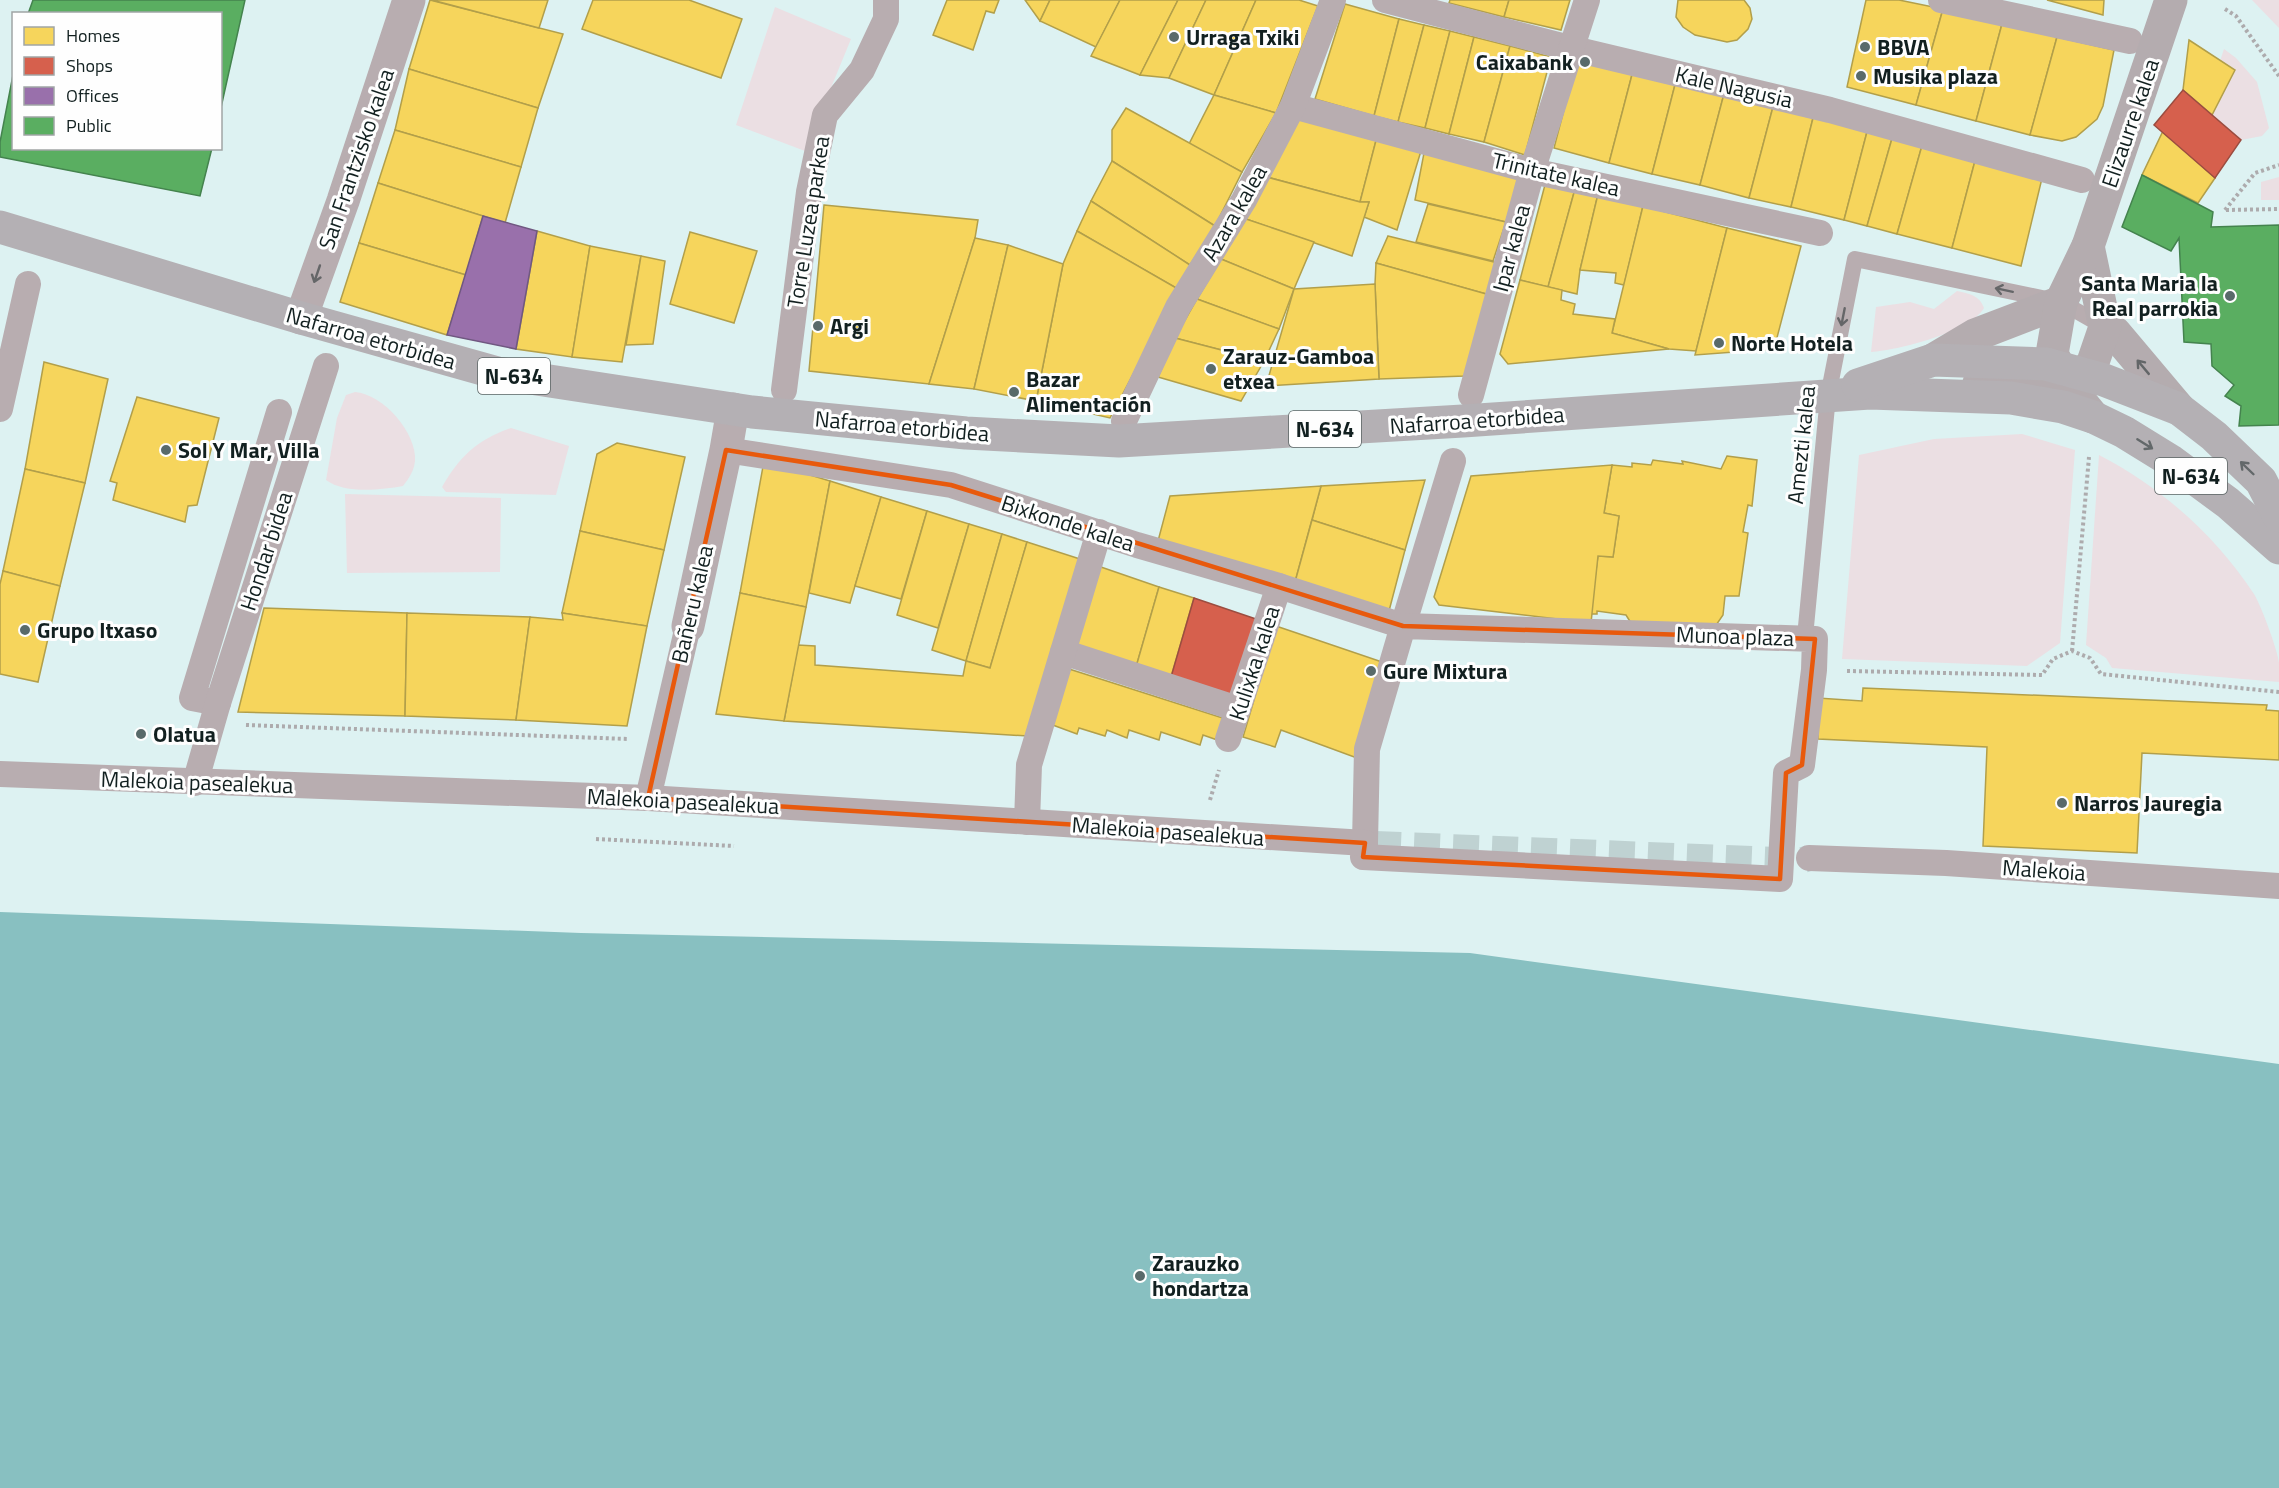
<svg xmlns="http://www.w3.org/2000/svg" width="2279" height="1488" viewBox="0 0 2279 1488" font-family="'Titillium Web',sans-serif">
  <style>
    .green { fill: #ebdfe3 }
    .water { fill: #88c0c1 }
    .homes { fill: #f6d55c; stroke: #b29f4a; stroke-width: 1.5 }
    .shops { fill: #d6604d; stroke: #9b4d40; stroke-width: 1.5 }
    .offices { fill: #9970ab; stroke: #705881; stroke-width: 1.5 }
    .public { fill: #5aae61; stroke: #44834e; stroke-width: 1.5 }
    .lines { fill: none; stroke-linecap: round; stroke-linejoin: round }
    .pedestrian-tunnel { stroke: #bfd2d2; stroke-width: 26; stroke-dasharray: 26 13; stroke-linecap: butt }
    .path { stroke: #adabad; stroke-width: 4; stroke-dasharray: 3 3; stroke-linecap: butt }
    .service { stroke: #b8adb0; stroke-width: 16 }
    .pedestrian { stroke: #b8adb0; stroke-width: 26 }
    .minor { stroke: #b8adb0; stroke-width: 33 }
    .secondary { stroke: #b4acaf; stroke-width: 33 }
    .trunk { stroke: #b4b0b4; stroke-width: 33 }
    .oneway { stroke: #656668 }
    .oneway2 { stroke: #636668 }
    .oneway3 { stroke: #63686a }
    .marked { fill: none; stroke: #e8590c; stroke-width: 4.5; stroke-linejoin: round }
    .poi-dot { fill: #596a6a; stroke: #fefefe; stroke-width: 2 }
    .labels { text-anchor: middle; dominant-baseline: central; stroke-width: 6; stroke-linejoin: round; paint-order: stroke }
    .shield { fill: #fefefe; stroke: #596363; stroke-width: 1.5 }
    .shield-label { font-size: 21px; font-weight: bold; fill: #122020 }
    .poi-label { font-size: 22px; font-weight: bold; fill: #122020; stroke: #fefefe; text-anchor: start }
    .street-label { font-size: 22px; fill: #122020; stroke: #fefefe }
  </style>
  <rect width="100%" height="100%" fill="#ddf2f2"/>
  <g class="green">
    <polygon points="2252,0 2279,0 2279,28"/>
    <polygon points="775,7 851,39 805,151 736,125"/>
    <polygon points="2224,49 2236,58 2257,82 2269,128 2262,136 2241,140 2212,115 2234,71 2220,61"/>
    <polygon points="2279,177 2279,200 2261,200 2261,182"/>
    <path d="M 1957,291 C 1970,294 1979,295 1984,308 C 1970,332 1899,350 1871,352 L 1876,307 L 1910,302 L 1934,309 Z"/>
    <path d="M 355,392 C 383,394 417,433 415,461 C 414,471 409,478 403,486 C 380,490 345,494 326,480 L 337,418 L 346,395 Z"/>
    <path d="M 511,428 L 569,446 L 556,495 L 446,492 L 442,487 C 460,456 477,440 511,428 Z"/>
    <polygon points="2022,434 2075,450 2060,643 2027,666 1842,659 1859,455 1934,439"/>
    <path d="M 2099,455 C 2161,487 2216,536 2254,594 C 2261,605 2278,651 2279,663 C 2279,669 2279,676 2279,682 L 2112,668 L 2106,658 L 2086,645 Z"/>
    <polygon points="345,494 501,498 500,572 347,573"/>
  </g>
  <polygon class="water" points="0,912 581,933 1470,953 2279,1064 2279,1488 0,1488"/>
  <g class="homes">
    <polygon points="430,0 563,34 538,108 409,69"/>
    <polygon points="432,0 548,0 539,28"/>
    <polygon points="593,0 689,0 742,19 721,78 582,29"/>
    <polygon points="947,0 999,0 994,13 986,11 973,50 933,35"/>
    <polygon points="1025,0 1050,0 1040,21"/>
    <polygon points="1050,0 1120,0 1096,47 1040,21"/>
    <polygon points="1120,0 1178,0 1140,75 1091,56"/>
    <polygon points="1178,0 1206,0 1169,78 1140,75"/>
    <polygon points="1206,0 1256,0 1214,95 1169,78"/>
    <polygon points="1256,0 1299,0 1318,6 1276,113 1214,95"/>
    <polygon points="1450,0 1509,0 1504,17 1449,3"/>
    <polygon points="1509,0 1570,0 1561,30 1504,17"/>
    <polygon points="1678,0 1744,0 1750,8 1752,19 1748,29 1737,40 1727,42 1695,35 1683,27 1676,17"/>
    <polygon points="1866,0 1899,0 1943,9 1916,105 1847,87"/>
    <polygon points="2047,0 2104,0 2103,15"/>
    <polygon points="1345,4 1399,19 1374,116 1315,99"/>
    <polygon points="1943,9 2002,24 1976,121 1916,105"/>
    <polygon points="1399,19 1424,25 1398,122 1374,116"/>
    <polygon points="2002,24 2057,37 2030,135 1976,121"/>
    <polygon points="1424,25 1450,31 1425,128 1398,122"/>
    <polygon points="1450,31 1474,37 1449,134 1425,128"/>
    <polygon points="1474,37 1510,46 1484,142 1449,134"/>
    <polygon points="2057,37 2114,50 2103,106 2097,119 2076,137 2062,141 2030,135"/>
    <polygon points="2189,40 2235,70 2212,115 2183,90"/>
    <polygon points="1510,46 1551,57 1525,155 1484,142"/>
    <polygon points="1579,52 1634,67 1609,163 1554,148"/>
    <polygon points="1634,67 1677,77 1652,174 1609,163"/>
    <polygon points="409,69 538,108 521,167 395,130"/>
    <polygon points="1677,77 1725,90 1700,185 1652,174"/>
    <polygon points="1725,90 1774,103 1749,198 1700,185"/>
    <polygon points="1214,95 1276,113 1242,172 1189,144"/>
    <polygon points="1774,103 1814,114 1791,207 1749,198"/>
    <polygon points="1293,106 1379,129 1360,202 1263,176"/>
    <polygon points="1126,108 1242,172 1215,226 1112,161 1112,130"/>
    <polygon points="1814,114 1868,128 1844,220 1791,207"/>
    <polygon points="1868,128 1893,135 1867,226 1844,220"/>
    <polygon points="1379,129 1424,141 1397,230 1364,217 1369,202 1360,202"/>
    <polygon points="395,130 521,167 505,223 378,183"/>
    <polygon points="2163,131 2215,178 2198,203 2142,175"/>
    <polygon points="1893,135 1923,142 1897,234 1867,226"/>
    <polygon points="1923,142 1976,157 1952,248 1897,234"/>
    <polygon points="1424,153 1522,168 1506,222 1415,200"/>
    <polygon points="1976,157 2043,174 2021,266 1952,248"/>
    <polygon points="1112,161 1215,226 1190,265 1091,201"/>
    <polygon points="1263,176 1360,202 1369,202 1352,256 1246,219"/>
    <polygon points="1546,181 1575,189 1548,287 1520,280"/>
    <polygon points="378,183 483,216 466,275 359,243"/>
    <polygon points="1575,189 1598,194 1580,270 1577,294 1548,287"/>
    <polygon points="1598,194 1643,206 1624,285 1615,283 1616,273 1580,270"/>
    <polygon points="1091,201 1190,265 1178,289 1077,231"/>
    <polygon points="1428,204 1506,222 1493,261 1416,242"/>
    <polygon points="824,205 978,220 975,238 929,384 809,371"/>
    <polygon points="1643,206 1727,228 1696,351 1669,349 1612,333"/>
    <polygon points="1246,219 1314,242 1294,289 1221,259"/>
    <polygon points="1727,228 1801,246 1774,349 1695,355"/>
    <polygon points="537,231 590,246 572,357 516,349"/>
    <polygon points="1077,231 1178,289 1110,418 1036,401 1063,264"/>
    <polygon points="690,232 757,251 734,323 670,304"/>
    <polygon points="1388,236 1506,265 1497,297 1376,263"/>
    <polygon points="975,238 1008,245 974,389 929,384"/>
    <polygon points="359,243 466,275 447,335 340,302"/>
    <polygon points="1008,245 1063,264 1036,401 974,389"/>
    <polygon points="590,246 641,256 622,362 572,357"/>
    <polygon points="641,256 665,261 653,344 626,345"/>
    <polygon points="1221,259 1294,289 1279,329 1197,299"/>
    <polygon points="1376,263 1497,297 1465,376 1379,379 1375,284"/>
    <polygon points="1520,280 1562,290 1561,300 1575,304 1573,314 1615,319 1612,333 1669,349 1508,364 1500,354"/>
    <polygon points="1375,284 1379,379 1266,386 1294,289"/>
    <polygon points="1197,299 1279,329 1264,361 1175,338"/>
    <polygon points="1175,338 1264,361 1241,401 1158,377"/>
    <polygon points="44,362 108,379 85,483 25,469"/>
    <polygon points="137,397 219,418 197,505 188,506 185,522 113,500 117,483 110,481"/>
    <polygon points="617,443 685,457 664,550 580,531 597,454"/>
    <polygon points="1727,456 1757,460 1752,506 1748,505 1743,532 1748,533 1739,596 1725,596 1723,615 1710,634 1631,623 1626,615 1597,611 1597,614 1590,614 1598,556 1613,557 1619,516 1604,513 1612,465 1632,467 1632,463 1651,465 1653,460 1683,464 1682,461 1721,469"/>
    <polygon points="764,461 830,481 806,607 740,593"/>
    <polygon points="1612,465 1604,513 1619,516 1613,557 1598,556 1591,623 1439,605 1434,597 1471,476"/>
    <polygon points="25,469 85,483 60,586 3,571"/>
    <polygon points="1425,480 1405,550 1312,520 1321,486"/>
    <polygon points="830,481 881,497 850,603 809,593"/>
    <polygon points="1321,486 1295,582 1158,541 1170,496"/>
    <polygon points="881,497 927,511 901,599 855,586"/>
    <polygon points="927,511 969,524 938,628 897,615"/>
    <polygon points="1312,520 1405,550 1389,611 1295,582"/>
    <polygon points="969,524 1002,534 966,661 932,650"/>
    <polygon points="580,531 664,550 647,626 562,613"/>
    <polygon points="1002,534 1027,542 990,668 966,661"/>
    <polygon points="1027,542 1080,559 1028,736 784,721 798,645 815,646 815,665 963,676 966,661 990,668"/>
    <polygon points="1098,566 1159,587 1136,667 1071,645"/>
    <polygon points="3,571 60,586 38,682 0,674 0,584"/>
    <polygon points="1159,587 1194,598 1171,677 1136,667"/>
    <polygon points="740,593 806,607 784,721 716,714"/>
    <polygon points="264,608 407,613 405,716 238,712"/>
    <polygon points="407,613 530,617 516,720 405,716"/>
    <polygon points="562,613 647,626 627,726 516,720 530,617 563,620"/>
    <polygon points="1276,626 1385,663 1357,758 1281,730 1275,747 1243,737"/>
    <polygon points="1066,668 1229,720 1223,742 1203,735 1200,745 1161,732 1159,740 1129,730 1127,738 1107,730 1105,736 1079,728 1077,734 1050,724"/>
    <polygon points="1863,688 2267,705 2266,710 2279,711 2279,760 2142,753 2137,853 1983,846 1987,747 1818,739 1818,698 1862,701"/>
  </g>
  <g class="shops">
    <polygon points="2183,90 2241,140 2215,178 2154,125"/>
    <polygon points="1194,598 1259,620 1236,699 1171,677"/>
  </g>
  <polygon class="offices" points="483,216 537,231 516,349 447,335"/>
  <g class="public">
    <polygon points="33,0 245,0 220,112 220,14 28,14"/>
    <polygon points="13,75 14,148 212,148 200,196 0,157 0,142"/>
    <polygon points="2142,175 2213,212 2211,227 2279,225 2279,425 2239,426 2241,406 2225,396 2234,385 2212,366 2211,344 2184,342 2179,238 2171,251 2122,227"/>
  </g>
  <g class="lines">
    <polyline class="pedestrian-tunnel" points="1375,844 1800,861 1809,858"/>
    <g class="path">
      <polyline points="2225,9 2236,16 2279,76"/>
      <polyline points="2225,210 2255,173 2279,165"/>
      <polyline points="2226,210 2279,209"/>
      <polyline points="2072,651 2089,457"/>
      <polyline points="1847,671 2042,675 2053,659 2072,651 2090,658 2101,674 2279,692"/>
      <polyline points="246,725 628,739"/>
      <polyline points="1210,800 1219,770"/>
      <polyline points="596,839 734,846"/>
    </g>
    <polyline class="service" points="1805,637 1828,396 1855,259 2061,302 2103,326"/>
    <g class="pedestrian">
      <polyline points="1385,0 1570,48 1830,110 2082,180"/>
      <polyline points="1941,0 2130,41"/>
      <polyline points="1293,106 1532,171 1820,233"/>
      <polyline points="784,390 809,192 825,115 862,70 886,19 886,0"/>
      <polyline points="1471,395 1532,171 1587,0"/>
      <polyline points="0,409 28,284"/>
      <polyline points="1124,421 1178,307 1244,200 1293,106 1333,0"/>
      <polyline points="726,450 951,485 1137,545 1279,586 1403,626 1453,461"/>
      <polygon points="1403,626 1815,639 1814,670 1802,765 1786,773 1780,879 1363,857 1365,843 1367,749"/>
      <polyline points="1063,652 1238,709"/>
      <polyline points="218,703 192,698 279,412"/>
      <polyline points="1228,739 1279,586"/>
      <polyline points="0,774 648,798 1365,843"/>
      <polyline points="195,783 218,703 326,366"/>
      <polyline points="648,798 688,626"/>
      <polyline points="1027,822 1029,765 1099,532"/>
      <polyline points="1809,858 1946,863 2279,886"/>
    </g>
    <g class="minor">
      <polyline points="301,318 343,201 409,0"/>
      <polyline points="688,626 726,450 733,409"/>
    </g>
    <g class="secondary">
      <polyline points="2105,327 2115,333 2179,409"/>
      <polyline points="1933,360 1975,335 2061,302"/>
      <polyline points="1979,383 2043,384 2075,378 2092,365 2105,327 2088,246"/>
      <polyline points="2093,417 2071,390 2052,354 2061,302 2088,246 2171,0"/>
    </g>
    <g class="trunk">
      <polyline points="0,227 301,318 497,373 752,412 966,433 1119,441 1463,421 1870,393 2011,398 2063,407 2093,417 2124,432 2171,461 2228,503 2279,548"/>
      <polyline points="1858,385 1933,360 2046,364 2104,380 2179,409 2214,436 2261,481 2279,516"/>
    </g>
  </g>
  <defs><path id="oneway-shaft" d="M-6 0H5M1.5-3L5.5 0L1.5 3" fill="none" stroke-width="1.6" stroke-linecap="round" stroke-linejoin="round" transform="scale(1.5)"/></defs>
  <g class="oneway">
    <use href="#oneway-shaft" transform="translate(317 274) rotate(109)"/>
    <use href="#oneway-shaft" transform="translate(2004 290) rotate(-168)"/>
    <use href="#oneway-shaft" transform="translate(1843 317) rotate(101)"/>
  </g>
  <use class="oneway2" href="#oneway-shaft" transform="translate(2143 367) rotate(-130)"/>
  <g class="oneway3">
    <use href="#oneway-shaft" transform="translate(2145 444) rotate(32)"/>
    <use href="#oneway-shaft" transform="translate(2247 468) rotate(-136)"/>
  </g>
  <path class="marked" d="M 726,450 L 951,485 L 1403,626 L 1815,639 L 1802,765 L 1786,773 L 1780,879 L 1363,857 L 1365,843 L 648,798 Z"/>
  <g class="poi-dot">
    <circle cx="1174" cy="37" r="6"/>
    <circle cx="1865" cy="47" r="6"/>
    <circle cx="1585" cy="62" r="6"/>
    <circle cx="1861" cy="76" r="6"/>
    <circle cx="2230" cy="296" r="6"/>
    <circle cx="818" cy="326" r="6"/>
    <circle cx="1719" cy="343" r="6"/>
    <circle cx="1211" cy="369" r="6"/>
    <circle cx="1014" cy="392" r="6"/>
    <circle cx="166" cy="450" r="6"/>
    <circle cx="25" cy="630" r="6"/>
    <circle cx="1371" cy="671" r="6"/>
    <circle cx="141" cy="734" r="6"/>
    <circle cx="2062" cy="803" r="6"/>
    <circle cx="1140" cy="1276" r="6"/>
  </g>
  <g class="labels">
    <g class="shield">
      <rect x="478" y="358" width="72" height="36" rx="4.5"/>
      <rect x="1289" y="411" width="72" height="36" rx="4.5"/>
      <rect x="2155" y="458" width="72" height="36" rx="4.5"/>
    </g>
    <g class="shield-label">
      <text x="514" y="376">N-634</text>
      <text x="1325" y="429">N-634</text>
      <text x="2191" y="476">N-634</text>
    </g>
    <g class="poi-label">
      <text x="1186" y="37">Urraga Txiki</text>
      <text x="1877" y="47">BBVA</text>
      <text x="1573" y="62" text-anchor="end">Caixabank</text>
      <text x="1873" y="76">Musika plaza</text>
      <text x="2218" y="283" text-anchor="end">Santa Maria la<tspan x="2218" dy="25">Real parrokia</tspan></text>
      <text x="830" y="326">Argi</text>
      <text x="1731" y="343">Norte Hotela</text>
      <text x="1223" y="356">Zarauz-Gamboa<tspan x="1223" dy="25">etxea</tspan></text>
      <text x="1026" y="379">Bazar<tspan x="1026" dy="25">Alimentación</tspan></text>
      <text x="178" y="450">Sol Y Mar, Villa</text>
      <text x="37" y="630">Grupo Itxaso</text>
      <text x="1383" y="671">Gure Mixtura</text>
      <text x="153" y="734">Olatua</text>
      <text x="2074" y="803">Narros Jauregia</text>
      <text x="1152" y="1263">Zarauzko<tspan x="1152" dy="25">hondartza</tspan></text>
    </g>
    <g class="street-label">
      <text transform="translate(1734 87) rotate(13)">Kale Nagusia</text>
      <text transform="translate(2130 123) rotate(-71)">Elizaurre kalea</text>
      <text transform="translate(356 159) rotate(-71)">San Frantzisko kalea</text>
      <text transform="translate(1556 174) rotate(13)">Trinitate kalea</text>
      <text transform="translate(1234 213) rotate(-60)">Azara kalea</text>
      <text transform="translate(808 222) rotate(-81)">Torre Luzea parkea</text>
      <text transform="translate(1511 248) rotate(-75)">Ipar kalea</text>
      <text transform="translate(371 338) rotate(16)">Nafarroa etorbidea</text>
      <text transform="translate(1477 420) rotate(-4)">Nafarroa etorbidea</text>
      <text transform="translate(902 426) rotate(5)">Nafarroa etorbidea</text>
      <text transform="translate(1801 445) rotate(-84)">Amezti kalea</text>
      <text transform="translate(1068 523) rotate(18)">Bixkonde kalea</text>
      <text transform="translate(266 551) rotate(-72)">Hondar bidea</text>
      <text transform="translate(692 604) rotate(-77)">Bañeru kalea</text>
      <text transform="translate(1735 636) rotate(2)">Munoa plaza</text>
      <text transform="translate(1254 663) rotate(-72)">Kulixka kalea</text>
      <text transform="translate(197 782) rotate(2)">Malekoia pasealekua</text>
      <text transform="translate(683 801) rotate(3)">Malekoia pasealekua</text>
      <text transform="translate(1168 831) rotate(4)">Malekoia pasealekua</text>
      <text transform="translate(2044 870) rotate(4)">Malekoia</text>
    </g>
  </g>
  <rect x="12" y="12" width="210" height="138" fill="#fefefe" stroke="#a0a5a5" stroke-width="1.5"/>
  <rect x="24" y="27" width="30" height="18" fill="#f6d55c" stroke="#a0a5a5" stroke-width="1.5"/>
  <text x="66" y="42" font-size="18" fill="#122020">Homes</text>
  <rect x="24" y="57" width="30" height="18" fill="#d6604d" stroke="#a0a5a5" stroke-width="1.5"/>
  <text x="66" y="72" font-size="18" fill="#122020">Shops</text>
  <rect x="24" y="87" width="30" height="18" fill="#9970ab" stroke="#a0a5a5" stroke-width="1.5"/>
  <text x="66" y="102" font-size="18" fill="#122020">Offices</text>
  <rect x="24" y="117" width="30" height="18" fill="#5aae61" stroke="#a0a5a5" stroke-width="1.5"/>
  <text x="66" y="132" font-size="18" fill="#122020">Public</text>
</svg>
